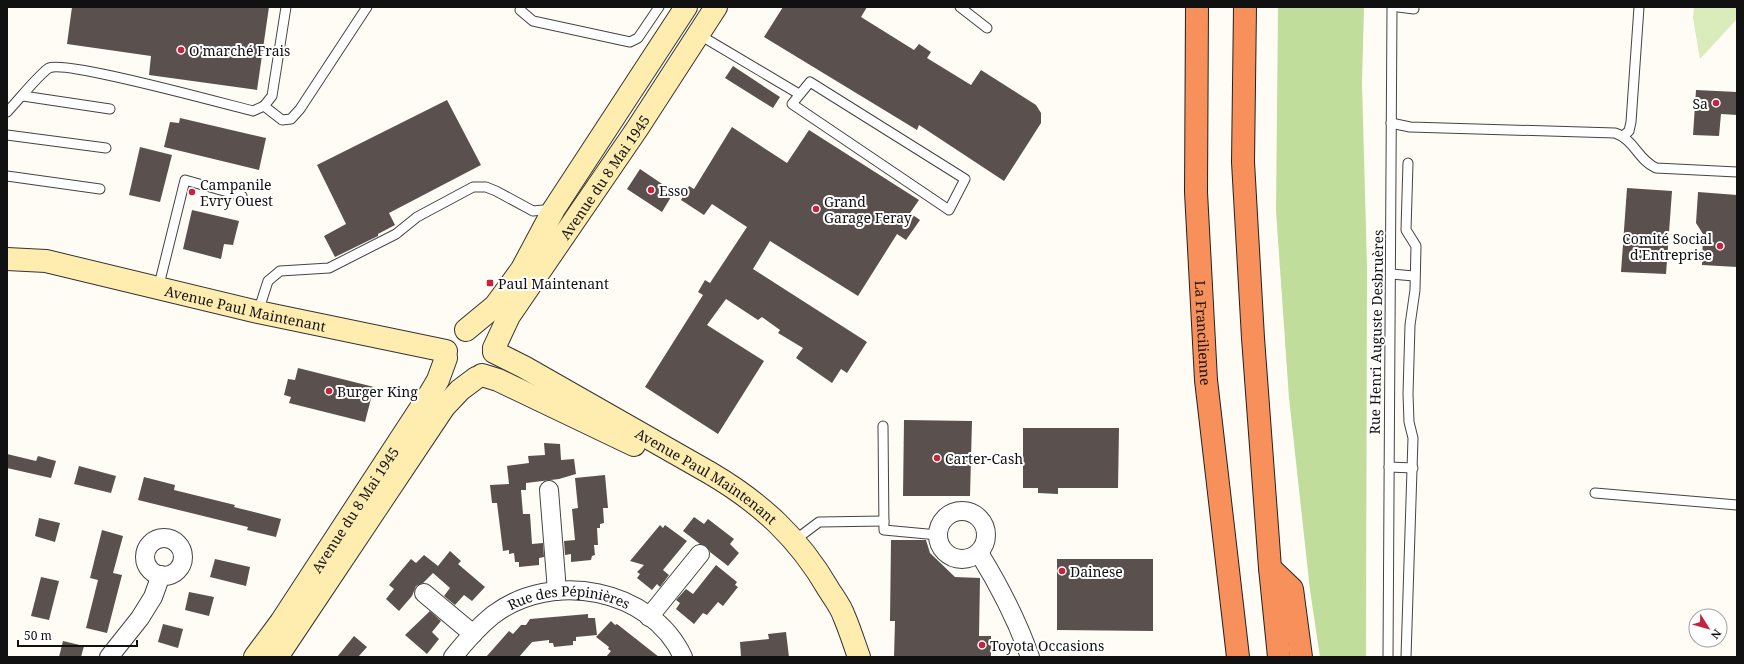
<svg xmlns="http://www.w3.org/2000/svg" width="1744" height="664" viewBox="0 0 1744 664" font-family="'Noto Serif',serif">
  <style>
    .green { fill: #daecbc }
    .forest { fill: #c0dd9b }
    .building { fill: #5a504d }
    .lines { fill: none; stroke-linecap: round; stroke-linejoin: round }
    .lane-casing { stroke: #444; stroke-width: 11 }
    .street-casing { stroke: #444; stroke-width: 20 }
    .secondary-casing { stroke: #333; stroke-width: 24 }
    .highway-casing { stroke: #222; stroke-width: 24 }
    .lane { stroke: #fff; stroke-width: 9 }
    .street { stroke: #fff; stroke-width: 18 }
    .secondary { stroke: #ffedb0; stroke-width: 22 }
    .highway { stroke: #f7905b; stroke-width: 22 }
    .poi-dot { fill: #c6243e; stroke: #fff; stroke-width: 1.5 }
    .labels { text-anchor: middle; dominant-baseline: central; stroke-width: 4; stroke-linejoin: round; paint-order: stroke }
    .poi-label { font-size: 14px; fill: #111; stroke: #fff; text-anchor: start }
    .street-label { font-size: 14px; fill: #111; stroke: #fff }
  </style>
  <rect width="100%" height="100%" fill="#fffcf5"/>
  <polygon class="green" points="1694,7 1737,7 1737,19 1700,59 1693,18"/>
  <polygon class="forest" points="1278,7 1364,7 1362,83 1367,267 1366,657 1320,657 1310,590 1289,398 1276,211"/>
  <g class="building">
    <polygon points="72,7 269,7 257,90 149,75 151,56 67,44"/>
    <polygon points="783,7 867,7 861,17 914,50 919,44 931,52 927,58 971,85 981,70 1036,105 1041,113 1041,123 1004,181 919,125 917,130 764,37"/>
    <polygon points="733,66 780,97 773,108 725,78"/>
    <polygon points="1696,90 1737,92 1737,115 1721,114 1719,136 1693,135"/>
    <polygon points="447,100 481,165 389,213 395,225 378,234 378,236 335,257 324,236 346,224 317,165"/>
    <polygon points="180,118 266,138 259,170 164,147 170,122 179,123"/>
    <polygon points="732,127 787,163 809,130 919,200 910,213 920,220 906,240 897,234 858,296 770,241 753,269 867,342 847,373 841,369 832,383 796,358 803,348 778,333 780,330 762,317 758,320 726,299 707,325 764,361 718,434 645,387 703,295 698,292 705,280 710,283 747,227 712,204 704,215 681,200 689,186 694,189"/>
    <polygon points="140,147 172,155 160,202 129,195"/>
    <polygon points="640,169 674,192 662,212 627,189"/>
    <polygon points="1627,188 1672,191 1666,274 1621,272"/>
    <polygon points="1698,192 1737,195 1737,267 1702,265 1703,234 1696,223"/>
    <polygon points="192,210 239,221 233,245 224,244 221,259 183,249"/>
    <polygon points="298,368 374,387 365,422 289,403 291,397 284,395 288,379 295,380"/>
    <polygon points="904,420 972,421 970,496 903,496"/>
    <polygon points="1023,428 1119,428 1118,488 1058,488 1058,494 1038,493 1038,488 1023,488"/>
    <polygon points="544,443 560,444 561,460 574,459 576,474 559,479 526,483 526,490 521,490 523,514 530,514 532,544 543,543 544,557 539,558 539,565 519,567 519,562 515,562 514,553 509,554 509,550 503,551 497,503 492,503 490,485 509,484 507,466 529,463 528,456 545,455"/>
    <polygon points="7,454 36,461 38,456 56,461 51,478 7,468"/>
    <polygon points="79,466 116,476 111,493 74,484"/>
    <polygon points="605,475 608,508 603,508 604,523 600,524 600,528 597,528 598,545 594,545 595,555 592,556 591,560 571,562 571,554 565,555 564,541 575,540 572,509 578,508 575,478"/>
    <polygon points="144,477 175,485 174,490 235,505 234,507 281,519 276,537 247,530 248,527 138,500"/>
    <polygon points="694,517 704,524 708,519 734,539 730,544 739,553 728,566 710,552 706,546 700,544 683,531"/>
    <polygon points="39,518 60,523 55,542 35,536"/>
    <polygon points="660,525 663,528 665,525 687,541 663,570 669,575 660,587 657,584 652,590 637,578 640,574 637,572 644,565 630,561"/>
    <polygon points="102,530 123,536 113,573 122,575 107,633 86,628 98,580 90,578"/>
    <polygon points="891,540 926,540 930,553 955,577 980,578 979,636 991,636 991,657 894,657 895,621 890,621"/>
    <polygon points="450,551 461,561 458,564 485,587 472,601 464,595 455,605 444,596 450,588 433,573 423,583 416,586 412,596 399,611 386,599 394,589 389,585 411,559 416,563 424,555 438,566"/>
    <polygon points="215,559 250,567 246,586 210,577"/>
    <polygon points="1057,559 1153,559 1153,631 1057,630"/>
    <polygon points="716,565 737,582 735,585 738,587 723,606 718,602 707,615 703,613 694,624 676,609 680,603 676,600 686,589 693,594"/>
    <polygon points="41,577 59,581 49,620 31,616"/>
    <polygon points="189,592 214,597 209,616 185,610"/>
    <polygon points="430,611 441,621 432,632 439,639 427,654 405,635"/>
    <polygon points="588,614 588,618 595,618 597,635 576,637 576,641 573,641 573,645 554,647 553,643 549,643 549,640 532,642 519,657 486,657 509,631 513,634 521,625 526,625 530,619"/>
    <polygon points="611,621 615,625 617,624 659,657 606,657 611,651 608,649 609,647 596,637"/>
    <polygon points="163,624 183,629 178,648 158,642"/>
    <polygon points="786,632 789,657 741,657 740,642 769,639 768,634"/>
    <polygon points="354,636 367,647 358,657 337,657"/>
    <polygon points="63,641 84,646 81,657 59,657"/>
  </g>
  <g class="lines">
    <defs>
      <g id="lane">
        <polyline points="521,7 520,10 533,21 630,42 638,38 659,7"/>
        <polyline points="960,7 987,28"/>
        <polyline points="1398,7 1414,9"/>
        <polyline points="698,34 799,94"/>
        <polygon points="810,82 965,179 949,210 792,104"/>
        <polyline points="23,96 110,109"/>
        <polyline points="264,106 272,96 286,7"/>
        <path d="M 7,112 C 16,103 40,73 49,68 C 65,60 225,104 253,111 L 264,106 L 282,120 L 291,119 L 300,109 L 367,7"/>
        <path d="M 1391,123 L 1410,127 L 1615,133 C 1635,140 1637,159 1656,168 L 1737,172"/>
        <polyline points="7,135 106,148"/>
        <polyline points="1623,136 1629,131 1631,122 1639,7"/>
        <polyline points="7,176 100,189"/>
        <polyline points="1391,274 1414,276"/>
        <polyline points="158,289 185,180 242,196"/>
        <polyline points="258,312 268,281 280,271 329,268 396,234 417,217 473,187 486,187 496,191 533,211 553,209"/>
        <polyline points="883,426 884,530 938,535"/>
        <polyline points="1389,467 1413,468"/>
        <polyline points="1595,493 1737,505"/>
        <polyline points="795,540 819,522 884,521"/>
        <polyline points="1388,657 1392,7"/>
        <polyline points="1406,657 1413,438 1409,422 1408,394 1410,325 1415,290 1416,246 1406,230 1408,163"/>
      </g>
      <g id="street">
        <polyline points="549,490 557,591"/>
        <circle cx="962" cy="535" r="24"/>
        <circle cx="164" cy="557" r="19"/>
        <path d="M 979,553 C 1000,587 1017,620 1030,657"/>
        <polyline points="424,593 473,634"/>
        <polyline points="649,617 700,554"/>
        <polyline points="109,657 140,618 153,597 161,575"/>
        <path id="s1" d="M 453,657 C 465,642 478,627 493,615 C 552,570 651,588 683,657"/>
      </g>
      <g id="secondary">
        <path id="s2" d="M 7,259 L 46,261 L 258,312 L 446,351"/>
        <polyline points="466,330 495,306 509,287 522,269 554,209 686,7"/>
        <path id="s3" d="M 494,348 L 509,316 L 637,129 L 716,7"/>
        <path id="s4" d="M 494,352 L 524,367 L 710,473 C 761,503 799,538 829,590 C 834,598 841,607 844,616 C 850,630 854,643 859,657"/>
        <polyline points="482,375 498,380 634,445"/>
        <path id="s5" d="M 255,657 L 281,622 L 428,397 L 438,380 L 446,358"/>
        <polyline points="277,657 444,407 460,390 476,378"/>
      </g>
      <g id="highway">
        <path id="s6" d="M 1197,7 L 1196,192 L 1206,380 L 1238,657"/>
        <polyline points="1245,7 1243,162 1253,338 1270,568 1279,657"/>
        <polyline points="1270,568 1292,589 1301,657"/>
      </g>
    </defs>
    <use href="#lane" class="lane-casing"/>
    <use href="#street" class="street-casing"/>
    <use href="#secondary" class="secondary-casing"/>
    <use href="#highway" class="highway-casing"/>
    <use href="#lane" class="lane"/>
    <use href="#street" class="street"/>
    <use href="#secondary" class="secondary"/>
    <use href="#highway" class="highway"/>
  </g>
  <g class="poi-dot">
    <circle cx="181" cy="50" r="4"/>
    <circle cx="1716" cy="103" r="4"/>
    <circle cx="651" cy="190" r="4"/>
    <circle cx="192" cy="192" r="4"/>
    <circle cx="816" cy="209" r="4"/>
    <circle cx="1720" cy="246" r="4"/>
    <rect x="486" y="279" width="8" height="8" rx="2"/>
    <circle cx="329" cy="391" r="4"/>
    <circle cx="937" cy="458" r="4"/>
    <circle cx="1062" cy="571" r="4"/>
    <circle cx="982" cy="645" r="4"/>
  </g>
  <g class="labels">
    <g class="poi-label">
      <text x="189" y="50">O'marché Frais</text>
      <text x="1708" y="103" text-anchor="end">Sa</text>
      <text x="200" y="184">Campanile<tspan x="200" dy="16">Evry Ouest</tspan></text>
      <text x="659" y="190">Esso</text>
      <text x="824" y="201">Grand<tspan x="824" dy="16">Garage Feray</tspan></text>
      <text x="1712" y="238" text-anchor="end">Comité Social<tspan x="1712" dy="16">d'Entreprise</tspan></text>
      <text x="498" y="283">Paul Maintenant</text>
      <text x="337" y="391">Burger King</text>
      <text x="945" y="458">Carter-Cash</text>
      <text x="1070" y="571">Dainese</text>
      <text x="990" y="645">Toyota Occasions</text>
    </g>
    <g class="street-label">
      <text stroke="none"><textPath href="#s3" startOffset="204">Avenue du 8 Mai 1945</textPath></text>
      <text stroke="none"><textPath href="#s2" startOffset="244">Avenue Paul Maintenant</textPath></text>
      <text transform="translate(1376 332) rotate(-89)">Rue Henri Auguste Desbruères</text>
      <text stroke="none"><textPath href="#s6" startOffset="326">La Francilienne</textPath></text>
      <text stroke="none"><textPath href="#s4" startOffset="246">Avenue Paul Maintenant</textPath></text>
      <text stroke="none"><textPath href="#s5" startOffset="178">Avenue du 8 Mai 1945</textPath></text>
      <text stroke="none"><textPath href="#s1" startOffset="139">Rue des Pépinières</textPath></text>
    </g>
  </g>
  <rect width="1744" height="664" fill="none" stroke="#111111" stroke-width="16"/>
  <g transform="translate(1708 628) rotate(127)"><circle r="19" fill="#ffffff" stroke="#a0a0a0"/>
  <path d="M0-3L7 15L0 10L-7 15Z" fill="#c6243e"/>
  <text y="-6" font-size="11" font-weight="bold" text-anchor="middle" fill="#111111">N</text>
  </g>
  <path d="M18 640v6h119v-6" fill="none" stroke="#111111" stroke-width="2"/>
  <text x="24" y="640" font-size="12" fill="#111111" stroke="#ffffff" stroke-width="3" paint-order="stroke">50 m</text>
</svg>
